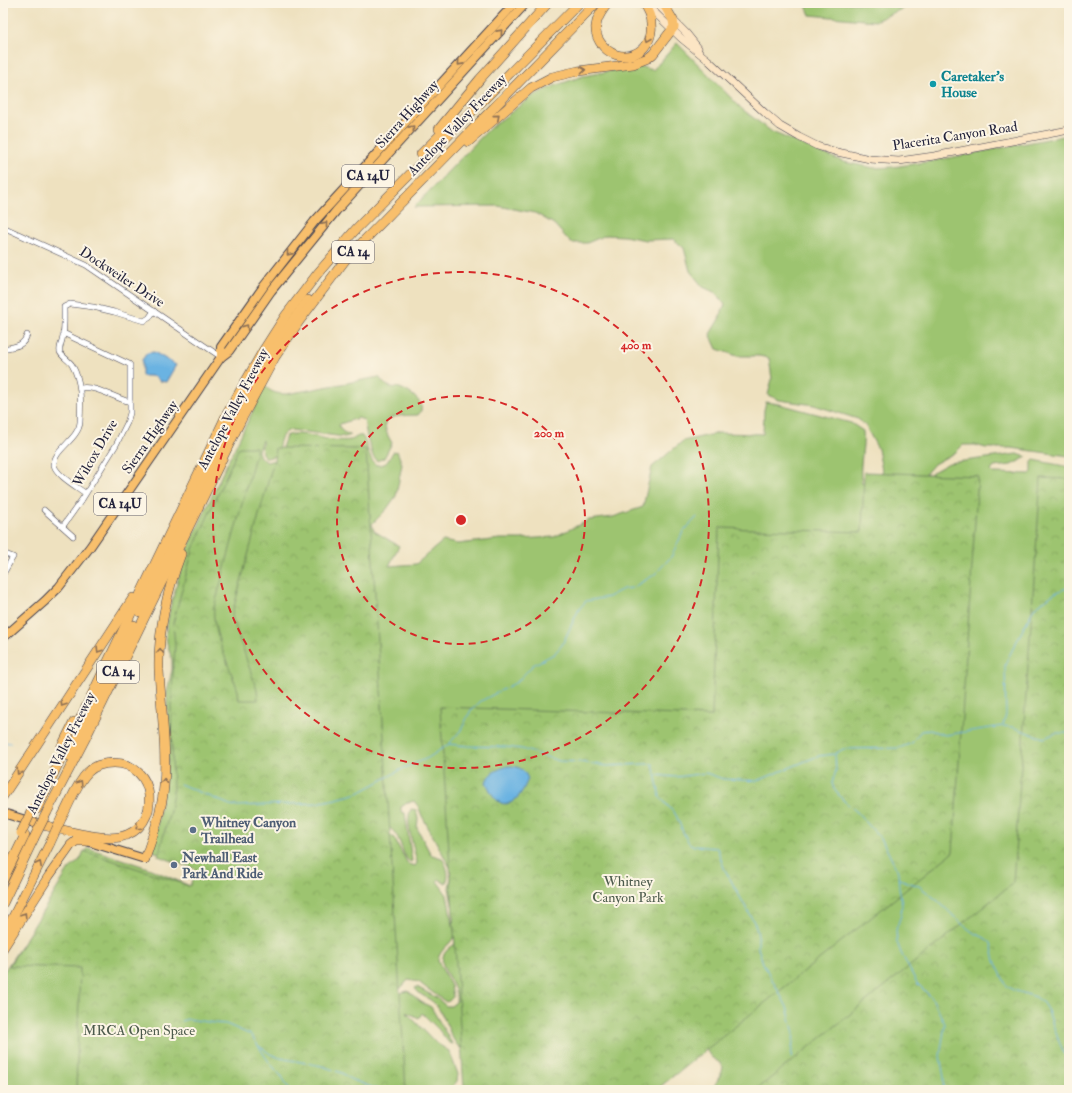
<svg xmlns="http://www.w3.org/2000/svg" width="1072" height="1093" viewBox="0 0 1072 1093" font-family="'IM FELL Double Pica',serif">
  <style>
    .grass { fill: #9dc46f; stroke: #607355 }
    .park { fill: url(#park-crowns); stroke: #607355 }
    .water { fill: #6bb3e2; stroke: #466a8e }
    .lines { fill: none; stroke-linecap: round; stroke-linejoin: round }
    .stream { stroke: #6bb3e2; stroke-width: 1 }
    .street-casing { stroke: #413f4f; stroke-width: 6 }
    .secondary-casing { stroke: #413f4f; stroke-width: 8 }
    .primary-casing { stroke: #413f4f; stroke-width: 10 }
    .highway-casing { stroke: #413f4f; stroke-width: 10 }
    .street { stroke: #fff; stroke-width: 5 }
    .secondary { stroke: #fce5c4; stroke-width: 7 }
    .primary { stroke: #f8bf6c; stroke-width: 8 }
    .highway { stroke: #f8bf6c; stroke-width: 9 }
    .highway-bridge-casing { stroke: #413f4f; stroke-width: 10; stroke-linecap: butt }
    .highway-bridge { stroke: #f8bf6c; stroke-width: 9 }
    .oneway { stroke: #8d7054 }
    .ring { fill: none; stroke: #d62828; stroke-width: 2; stroke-dasharray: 7 5 }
    .culture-dot { fill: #0f9aa8; stroke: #fcf5e5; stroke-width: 1.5 }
    .service-dot { fill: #5c6f8a; stroke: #fcf5e5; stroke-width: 1.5 }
    .labels { text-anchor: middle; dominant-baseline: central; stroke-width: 4; stroke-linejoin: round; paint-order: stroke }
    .shield { fill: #fcf5e5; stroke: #63616e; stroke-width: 1 }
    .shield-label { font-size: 13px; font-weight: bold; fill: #22223b }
    .culture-label { font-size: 14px; font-weight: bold; fill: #0d838f; stroke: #fcf5e5; text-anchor: start }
    .street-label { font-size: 14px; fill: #22223b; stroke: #fcf5e5 }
    .service-label { font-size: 14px; font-weight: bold; fill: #4e5e75; stroke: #fcf5e5; text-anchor: start }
    .park-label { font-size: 14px; fill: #4d5b4d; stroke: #fcf5e5 }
    .centre { fill: #d62828; stroke: #fcf5e5; stroke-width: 2 }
    .ring-label { font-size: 12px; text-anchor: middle; font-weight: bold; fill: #d62828; stroke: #fcf5e5; stroke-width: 4; stroke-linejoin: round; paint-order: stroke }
  </style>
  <defs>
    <pattern id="park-crowns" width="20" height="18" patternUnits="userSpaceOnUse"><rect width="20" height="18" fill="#9dc46f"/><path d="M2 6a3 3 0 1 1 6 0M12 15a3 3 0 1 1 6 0" fill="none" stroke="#87a861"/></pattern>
  </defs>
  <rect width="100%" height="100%" fill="#fcf5e5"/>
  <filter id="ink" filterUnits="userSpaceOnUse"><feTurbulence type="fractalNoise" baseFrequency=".025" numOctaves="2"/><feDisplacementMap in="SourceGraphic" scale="8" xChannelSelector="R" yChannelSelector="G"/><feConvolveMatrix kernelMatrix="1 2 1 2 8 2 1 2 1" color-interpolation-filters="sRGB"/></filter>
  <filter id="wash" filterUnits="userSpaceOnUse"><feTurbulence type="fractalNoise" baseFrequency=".012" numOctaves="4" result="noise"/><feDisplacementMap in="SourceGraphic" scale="16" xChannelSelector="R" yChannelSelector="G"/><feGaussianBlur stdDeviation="0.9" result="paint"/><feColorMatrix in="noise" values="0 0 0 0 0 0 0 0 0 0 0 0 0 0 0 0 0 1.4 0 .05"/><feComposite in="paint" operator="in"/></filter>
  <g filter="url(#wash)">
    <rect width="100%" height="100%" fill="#eee1bf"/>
    <g class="grass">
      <polygon points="805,3 915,3 875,21 810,15"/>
      <polygon points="677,43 742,109 772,132 844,162 874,168 893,167 933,161 1069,135 1069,456 1011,448 986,448 975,445 963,445 956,452 934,464 915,486 883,476 878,449 865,425 858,419 814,405 779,400 768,395 772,379 769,358 759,356 737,356 717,349 710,334 719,319 725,305 716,293 703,287 690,271 684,248 673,239 646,240 624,236 606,235 587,243 571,243 554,224 535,213 498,206 414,207 489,129 534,95 557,85 583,76 638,66 653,70"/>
      <path d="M 379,377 C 381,380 385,385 388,386 C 391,388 397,387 400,388 C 410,392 429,404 418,415 C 396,416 374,414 392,443 L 384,458 L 377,461 L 373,456 L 367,437 L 364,420 L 358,418 L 340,424 L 339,426 L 343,432 L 351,435 L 345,437 L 337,436 L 291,430 C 277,434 281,446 276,456 L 267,458 C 258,453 263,449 262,440 L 258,451 L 260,457 L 267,462 L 278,459 L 286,436 C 297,430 319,438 332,440 C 338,440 345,441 351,440 C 355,439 357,435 362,436 C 369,445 367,457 376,465 C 389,465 387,461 393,452 L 397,451 L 402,464 L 396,496 L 386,510 L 372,524 L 374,531 L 399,546 L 389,566 L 416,564 L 443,541 L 458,544 L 500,539 L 521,539 L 554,537 L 589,520 L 613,517 L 643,507 L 652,467 L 683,441 L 719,433 L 763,434 L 764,410 L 766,402 L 779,404 L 851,423 L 863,431 C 865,446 858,468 862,482 C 863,485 866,487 868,490 L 918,490 L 931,473 L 949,463 L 1017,454 L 1027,457 L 1011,465 L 994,467 L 991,471 L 993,473 L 1030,474 L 1032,472 L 1032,462 L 1034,460 L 1069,467 L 1069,1090 L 712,1090 L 722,1072 L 723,1067 L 720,1063 L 711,1057 L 699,1039 L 462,1050 C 448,1038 447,1017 435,1004 C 429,997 419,996 415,988 L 417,987 L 437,998 L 446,1006 L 451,1006 L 456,1002 C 460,978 424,963 455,944 L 453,910 L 449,888 L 452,871 L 422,816 L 418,806 L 414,801 L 407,803 L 401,807 L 401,812 L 405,813 L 412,861 L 410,862 C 402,856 402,842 395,833 C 391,828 385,824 380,820 L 160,853 L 155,852 L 153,849 L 168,762 L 167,692 L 172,670 L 172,660 L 167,643 L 166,632 L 170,608 L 185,555 L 222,474 L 265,386 C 271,393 279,394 287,394 Z"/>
      <path d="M 411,809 L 416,810 L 418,819 L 417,828 L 430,853 L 432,855 L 442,858 C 447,867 450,874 446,883 L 444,883 L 439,879 L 437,881 L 447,895 L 455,935 C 451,945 439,949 438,961 L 451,986 L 453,997 L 449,1001 L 446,1002 L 425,987 L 419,982 L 408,980 L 401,988 L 398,989 L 384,828 L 394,838 L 408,864 L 415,866 L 417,863 C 415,849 404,822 411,809 Z"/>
      <polygon points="88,848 148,868 190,886 198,865 386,996 408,991 421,1002 431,1007 451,1042 452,1044 449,1043 439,1030 422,1013 419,1018 406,1012 435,1042 449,1051 458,1074 457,1081 450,1090 3,1090 3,973 61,886"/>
    </g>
    <g class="park">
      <path d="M 239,447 L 256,447 L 256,452 L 214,608 C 211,630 231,669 238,691 L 239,700 L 258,700 L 257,690 L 233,620 L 232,614 L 274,460 L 275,448 L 366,449 L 406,1090 L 76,1090 L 80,968 L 9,966 L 69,869 L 80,860 L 84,851 L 190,886 L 196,869 L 158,856 L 170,811 L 173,792 L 171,706 L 175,645 L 173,623 L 193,549 Z"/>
      <polygon points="864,472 978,476 953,852 656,1090 464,1090 440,707 712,716 719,528 862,532"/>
      <polygon points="1041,478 1069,479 1069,1090 756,1090 1013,883"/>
    </g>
    <g class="water">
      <path d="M 154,352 L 176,365 L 166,382 L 159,381 C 155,375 149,376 142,376 L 142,360 L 147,353 Z"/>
      <path d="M 508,766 C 518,766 524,768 528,779 C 525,786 522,793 517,798 C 501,813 492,796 486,782 C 489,772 499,769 508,766 Z"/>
    </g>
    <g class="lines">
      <g class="stream">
        <polyline points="1003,725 1006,715 1005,666 1007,660 1034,608 1055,593 1069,587"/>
        <polyline points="3,742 11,743"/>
        <polyline points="449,744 461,730 471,710 481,701 517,682 533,665 554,654 562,645 579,609 586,601 608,597 623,589 632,588 654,575 671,557 683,532 697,517"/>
        <polyline points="835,755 836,771 832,783 834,789 843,800 857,812 882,840 898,872 899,888 902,904 901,915 896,930 897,942 901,953 917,983 932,998 945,1024 940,1056 944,1078 943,1090"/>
        <polyline points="656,775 676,777 706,773 723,779 757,781 818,756 835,754 843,749 899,748 912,743 916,737 921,731 930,730 945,735 1003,726 1012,727 1034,735 1044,738 1056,733 1069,733"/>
        <polyline points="180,784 230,805 237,806 316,803 336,799 358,793 404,768 428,758 449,744 467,746 506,747 522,749 559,761 580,762 607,766 642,764 653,764 660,797 676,815 683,832 689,843 694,846 717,848 724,868 755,924 758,935 758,948 763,963 787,1007 794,1033 791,1058"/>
        <polyline points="899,879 919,886 938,901 963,925 974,933 985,938 991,943 995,961 1006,985 1013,990 1036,997 1043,1003 1048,1011 1060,1044 1069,1063"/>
        <polyline points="181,1021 188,1019 214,1023 226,1024 251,1035 269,1062 282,1077 290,1090"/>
        <polyline points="259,1046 270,1054 280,1058 322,1066 342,1073 350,1079 379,1090"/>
      </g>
    </g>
  </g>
  <g filter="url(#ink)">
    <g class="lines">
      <defs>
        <g id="street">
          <polyline points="3,227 86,265 221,357"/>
          <path d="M 3,349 C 15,346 23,347 27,335"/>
          <path d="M 80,388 C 96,385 114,398 130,402"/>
          <polyline points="3,424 4,429"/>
          <path d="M 85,493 C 77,487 56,475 54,465 C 53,450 79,439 80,422 C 81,402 82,382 72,365 C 70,361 61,356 60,352 C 59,349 61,344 62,340 C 65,330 64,318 64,307 L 70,304 L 93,307 L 114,312 L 144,321 L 149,318 L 154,311"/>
          <polyline points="44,510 73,536"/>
          <polyline points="63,526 83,498 116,445 127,423 130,413 130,365 129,364 63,333"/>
          <polyline points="3,553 13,557 3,574"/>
        </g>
        <g id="secondary">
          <polyline points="656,3 686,33 698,48"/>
          <polyline points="646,4 681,38 708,60 765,113 780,126 799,137 817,146 837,152 870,159 899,161 934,156 1069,130"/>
        </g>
        <g id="primary">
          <polyline points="221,357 221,347 264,286 314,222 515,3"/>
          <polyline points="3,638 45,601 59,587 90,547 221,357 229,351 271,291 336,211 526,3"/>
          <polyline points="3,813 32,822"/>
          <polyline points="83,840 145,859"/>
        </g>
        <g id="highway">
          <path d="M 608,3 C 598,15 591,28 600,42 C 618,69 655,54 651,23 C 651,16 647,9 643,3"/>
          <polyline points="439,129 480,79 548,3"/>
          <polyline points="468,142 531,88 552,77 578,71 633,64 648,58 653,54 674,27 673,20 663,3"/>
          <polyline points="421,154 453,122"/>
          <path d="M 140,612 C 164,564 187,516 210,467 C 238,409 267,351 308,300"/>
          <polyline points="75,730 227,414 263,351 286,315 318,273 356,229 579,3"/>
          <polyline points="61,748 74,722"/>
          <polyline points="69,756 134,625"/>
          <polyline points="3,796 133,598"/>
          <polyline points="37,809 68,743"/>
          <polyline points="47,812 85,739 241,420 275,357 300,320 346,259 596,3"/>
          <path d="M 35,823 C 57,828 99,841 120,837 C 163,828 157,762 113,763 C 104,763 94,766 88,772 C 76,784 70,803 62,817"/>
          <path d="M 145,859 C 153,835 162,811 164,786 C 167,748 161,709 159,670 C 158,631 167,591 181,554"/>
          <polyline points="3,880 25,835"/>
          <polyline points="3,903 34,838"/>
          <polyline points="3,937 50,843"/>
          <polyline points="3,948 49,876 71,845 76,841 88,841"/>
        </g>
      </defs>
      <use href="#street" class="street-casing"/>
      <use href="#secondary" class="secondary-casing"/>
      <use href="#primary" class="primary-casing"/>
      <use href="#highway" class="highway-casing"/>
      <use href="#street" class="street"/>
      <use href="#secondary" class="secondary"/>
      <use href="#primary" class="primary"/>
      <use href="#highway" class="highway"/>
      <defs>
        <g id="highway-bridge">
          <polyline points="21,833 33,808"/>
          <polyline points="34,838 47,812"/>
          <polyline points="50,843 62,817"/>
        </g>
      </defs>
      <use href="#highway-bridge" class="highway-bridge-casing"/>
      <use href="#highway-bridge" class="highway-bridge"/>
    </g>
    <defs><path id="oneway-chevron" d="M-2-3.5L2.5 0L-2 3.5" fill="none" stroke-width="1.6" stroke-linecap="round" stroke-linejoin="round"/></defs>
    <g class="oneway">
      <use href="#oneway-chevron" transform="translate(500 32) rotate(-48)"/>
      <use href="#oneway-chevron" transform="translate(648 39) rotate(112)"/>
      <use href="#oneway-chevron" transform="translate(460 63) rotate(132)"/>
      <use href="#oneway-chevron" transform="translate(583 70) rotate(-7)"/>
      <use href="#oneway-chevron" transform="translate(497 117) rotate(-40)"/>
      <use href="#oneway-chevron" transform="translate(412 128) rotate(-48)"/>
      <use href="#oneway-chevron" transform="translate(325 224) rotate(-51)"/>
      <use href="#oneway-chevron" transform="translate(289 253) rotate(129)"/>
      <use href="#oneway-chevron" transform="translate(246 327) rotate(-55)"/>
      <use href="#oneway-chevron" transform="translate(99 650) rotate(123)"/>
      <use href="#oneway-chevron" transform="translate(160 651) rotate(-87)"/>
      <use href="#oneway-chevron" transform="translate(63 704) rotate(123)"/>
      <use href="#oneway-chevron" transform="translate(19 772) rotate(123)"/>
      <use href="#oneway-chevron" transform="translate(164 781) rotate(-87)"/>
      <use href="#oneway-chevron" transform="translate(80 783) rotate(-59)"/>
      <use href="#oneway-chevron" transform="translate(138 827) rotate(137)"/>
      <use href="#oneway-chevron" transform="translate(39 864) rotate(-63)"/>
      <use href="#oneway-chevron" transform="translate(24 915) rotate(-58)"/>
    </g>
  </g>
  <g class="ring">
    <circle cx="461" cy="520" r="124"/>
    <circle cx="461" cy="520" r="248"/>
  </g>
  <circle class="culture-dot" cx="933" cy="84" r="4"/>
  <g class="service-dot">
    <circle cx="193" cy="830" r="4"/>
    <circle cx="174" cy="865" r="4"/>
  </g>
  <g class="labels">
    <g class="shield">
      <rect x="342" y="165" width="52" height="22" rx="3"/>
      <rect x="332" y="241" width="42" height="22" rx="3"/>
      <rect x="94" y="493" width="52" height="22" rx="3"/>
      <rect x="97" y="661" width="42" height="22" rx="3"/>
    </g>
    <g class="shield-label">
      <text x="368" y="176">CA 14U</text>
      <text x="353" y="252">CA 14</text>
      <text x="120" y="504">CA 14U</text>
      <text x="118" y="672">CA 14</text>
    </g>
    <g class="culture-label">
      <text x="941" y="76">Caretaker's<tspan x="941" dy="16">House</tspan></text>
    </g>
    <g class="street-label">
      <text transform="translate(407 114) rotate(-48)">Sierra Highway</text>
      <text transform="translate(457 125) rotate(-46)">Antelope Valley Freeway</text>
      <text transform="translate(955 136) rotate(-9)">Placerita Canyon Road</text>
      <text transform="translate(122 277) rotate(33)">Dockweiler Drive</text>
      <text transform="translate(233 409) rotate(-62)">Antelope Valley Freeway</text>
      <text transform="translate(150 437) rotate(-55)">Sierra Highway</text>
      <text transform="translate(95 453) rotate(-60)">Wilcox Drive</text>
      <text transform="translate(61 753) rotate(-63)">Antelope Valley Freeway</text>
    </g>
    <g class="service-label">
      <text x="201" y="822">Whitney Canyon<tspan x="201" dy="16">Trailhead</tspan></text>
      <text x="182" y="857">Newhall East<tspan x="182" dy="16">Park And Ride</tspan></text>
    </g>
    <g class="park-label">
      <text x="628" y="881">Whitney<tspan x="628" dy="16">Canyon Park</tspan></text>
      <text x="139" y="1030">MRCA Open Space</text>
    </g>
  </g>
  <circle cx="461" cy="520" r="6" class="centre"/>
  <g class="ring-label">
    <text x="636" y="349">400 m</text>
    <text x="549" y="437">200 m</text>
  </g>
  <rect width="1072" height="1093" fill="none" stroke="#fcf5e5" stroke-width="16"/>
</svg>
